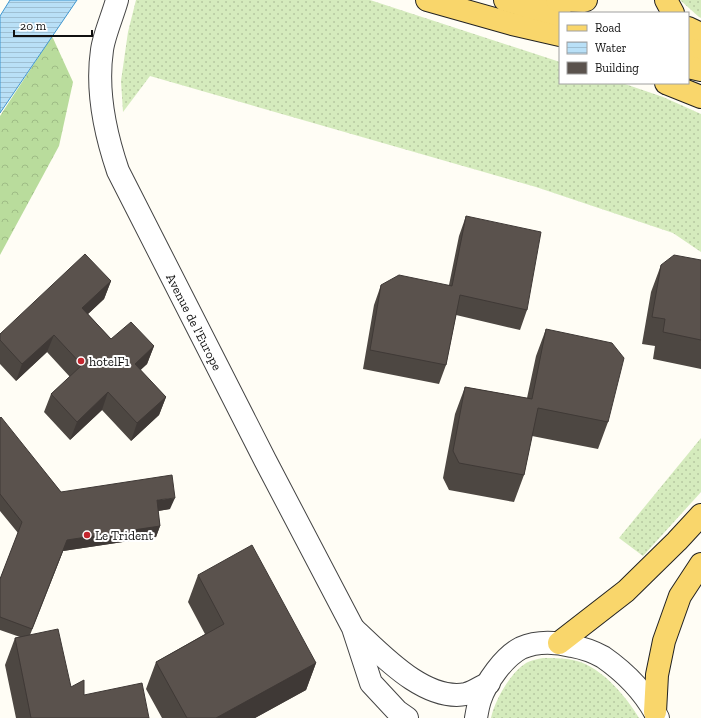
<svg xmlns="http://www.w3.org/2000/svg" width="701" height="718" viewBox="0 0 701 718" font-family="'Zilla Slab',serif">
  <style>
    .grass { fill: url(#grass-dots) }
    .forest { fill: url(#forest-crowns) }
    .water { fill: url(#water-rules); stroke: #3f96cf }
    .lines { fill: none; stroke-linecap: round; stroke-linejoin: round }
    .street-casing { stroke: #444; stroke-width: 24 }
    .primary-casing { stroke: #222; stroke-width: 24 }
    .street { stroke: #fff; stroke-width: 22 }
    .primary { stroke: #f9d66b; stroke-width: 22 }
    .wall { fill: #4d4742 }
    .shaded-wall { fill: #3f3936 }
    .building { fill: #5a524d; stroke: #3f3936 }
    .poi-dot { fill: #c4262e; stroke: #fff; stroke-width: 1.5 }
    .labels { text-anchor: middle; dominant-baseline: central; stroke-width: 4; stroke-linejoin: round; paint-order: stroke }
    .street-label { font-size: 13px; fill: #111; stroke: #fff }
    .poi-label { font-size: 13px; fill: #111; stroke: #fff; text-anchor: start }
  </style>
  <defs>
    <pattern id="grass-dots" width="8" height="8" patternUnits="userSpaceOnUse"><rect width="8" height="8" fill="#d5ebbd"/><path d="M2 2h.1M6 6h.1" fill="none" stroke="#b6c8a1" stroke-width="1.8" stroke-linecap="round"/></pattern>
    <pattern id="forest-crowns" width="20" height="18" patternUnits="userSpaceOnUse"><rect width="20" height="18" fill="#b9dc9c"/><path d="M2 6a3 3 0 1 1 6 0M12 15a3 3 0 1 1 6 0" fill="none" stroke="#9ebc85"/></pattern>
    <pattern id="water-rules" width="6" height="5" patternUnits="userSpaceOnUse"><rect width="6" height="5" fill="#b9e0f7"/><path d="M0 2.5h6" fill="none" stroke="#9ebfd3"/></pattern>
  </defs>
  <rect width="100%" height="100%" fill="#fffdf5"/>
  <g class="grass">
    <polygon points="136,0 370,0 560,62 560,83 622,83 663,97 701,114 701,252 673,233 536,187 150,76 123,112 121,81 128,32"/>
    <polygon points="680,0 701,0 701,18 699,17"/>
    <polygon points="701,438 701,492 643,556 619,538"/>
    <path d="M 543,658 C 554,658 566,658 577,661 C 602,668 626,696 639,718 L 491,718 C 495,700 511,671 528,662 C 532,660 538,659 543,658 Z"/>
  </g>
  <polygon class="forest" points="52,36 73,82 59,146 0,255 0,116"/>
  <polygon class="water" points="10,0 77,0 0,113 0,16"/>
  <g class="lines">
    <defs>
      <g id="street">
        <path d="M 117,0 C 113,15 104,35 102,50 C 96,91 105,133 118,171 L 265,460 L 353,628 L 371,683 L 397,711 L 407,718"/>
        <path d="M 355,630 C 382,655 425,702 466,694 C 474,692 482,686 489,683"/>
        <path d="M 476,718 C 477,712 478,706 480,700 C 486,682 504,657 521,648 C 537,641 556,642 572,646 C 583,648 594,652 603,657 C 626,673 646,694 658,718"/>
      </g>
      <g id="primary">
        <polyline points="427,0 512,24 560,35"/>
        <polyline points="505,0 560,15"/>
        <polyline points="557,0 583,1 586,0"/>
        <polyline points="666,0 673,13"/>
        <polyline points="688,28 701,34"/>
        <polyline points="688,49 701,52"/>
        <polyline points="688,67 701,70"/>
        <polyline points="666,83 701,97"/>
        <polyline points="559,643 626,591 677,541 701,515"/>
        <polyline points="655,712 657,675 664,641 680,596 701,564"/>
      </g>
    </defs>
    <use href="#street" class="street-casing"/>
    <use href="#primary" class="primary-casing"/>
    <use href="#street" class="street"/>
    <use href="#primary" class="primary"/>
  </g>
  <g class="wall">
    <polygon points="466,216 527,310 520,330 456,315 446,365 439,384 363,369 374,305 381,285 449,285 459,236"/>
    <polygon points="701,260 701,369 653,359 655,346 642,344 651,292 661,265"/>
    <polygon points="111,281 104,299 88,314 111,339 154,346 147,364 140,370 166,397 159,415 131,441 102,410 70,440 44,412 51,394 70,377 47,352 16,381 0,364 0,334"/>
    <polygon points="546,329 608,422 598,449 532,436 524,475 514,502 449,490 443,478 455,414 465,387 527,398 536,356"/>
    <polygon points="0,418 61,492 170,509 158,511 160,526 156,537 63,551 30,635 71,687 84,695 149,718 16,718 5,665 15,638 20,637 0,630 0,579 18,533 0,511"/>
    <polygon points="198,575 316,663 306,690 255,718 162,718 146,689 156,662 205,634 188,602"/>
  </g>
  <g class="shaded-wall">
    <polygon points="111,281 104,299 75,326 82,308"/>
    <polygon points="54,335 47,352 16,381 22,364"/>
    <polygon points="154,346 147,364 128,382 135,364"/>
    <polygon points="108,392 102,410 70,440 77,422"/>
    <polygon points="166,397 159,415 131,441 137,423"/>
    <polygon points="175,498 170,509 152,512 157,500"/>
    <polygon points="160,526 156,537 63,551 28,641 67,540"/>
    <polygon points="316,663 306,690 255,718 216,718"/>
  </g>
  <g class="building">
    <polygon points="466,216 541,232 527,310 460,295 446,365 370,350 381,285 399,275 452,286"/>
    <polygon points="85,254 111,281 82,308 111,339 131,322 154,346 135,364 166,397 137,423 108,392 77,422 51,394 82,365 54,335 22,364 0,340 0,334"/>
    <polygon points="674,255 701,260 701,340 663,332 665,319 652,317 661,265"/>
    <polygon points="546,329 612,343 624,358 608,422 538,408 524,475 459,463 453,451 465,387 532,399"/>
    <polygon points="1,417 61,492 172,475 175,498 157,500 160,526 67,540 32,629 0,617 0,579 22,522 0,494 0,418"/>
    <polygon points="252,545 316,663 216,718 187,718 156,662 224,624 198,575"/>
    <polygon points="58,629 71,687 84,680 84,695 142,683 149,718 31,718 15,638"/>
  </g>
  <g class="poi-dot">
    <circle cx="81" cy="361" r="4"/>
    <circle cx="87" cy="535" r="4"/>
  </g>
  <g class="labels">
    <g class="street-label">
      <text transform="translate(194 322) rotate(63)">Avenue de l'Europe</text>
    </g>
    <g class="poi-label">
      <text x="89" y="361">hotelF1</text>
      <text x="95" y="535">Le Trident</text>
    </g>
  </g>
  <rect x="559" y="12" width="130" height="72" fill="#ffffff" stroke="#a0a0a0"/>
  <rect x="567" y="25" width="20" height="6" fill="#f9d66b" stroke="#a0a0a0"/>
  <text x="595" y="32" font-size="12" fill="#111111">Road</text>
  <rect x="567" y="42" width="20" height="12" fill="url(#water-rules)" stroke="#a0a0a0"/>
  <text x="595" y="52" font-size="12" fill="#111111">Water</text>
  <rect x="567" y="62" width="20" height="12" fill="#5a524d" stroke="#a0a0a0"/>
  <text x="595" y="72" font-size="12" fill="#111111">Building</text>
  <path d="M14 30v6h78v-6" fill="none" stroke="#111111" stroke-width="2"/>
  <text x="20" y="30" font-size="12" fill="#111111" stroke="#ffffff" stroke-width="3" paint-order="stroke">20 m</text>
</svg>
